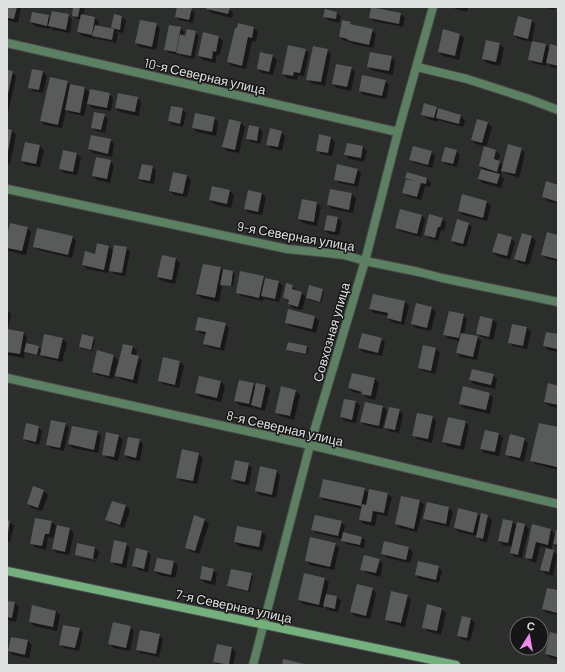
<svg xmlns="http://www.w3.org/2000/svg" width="565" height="672" viewBox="0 0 565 672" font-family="Barlow,sans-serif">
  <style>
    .shadow { fill: #0007 }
    .building { fill: #585b59 }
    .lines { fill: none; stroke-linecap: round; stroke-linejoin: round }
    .minor-casing { stroke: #484a49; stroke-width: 10 }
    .secondary-casing { stroke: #484a49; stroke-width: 10 }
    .minor { stroke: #5c8062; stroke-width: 8 }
    .secondary { stroke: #74af7e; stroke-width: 8 }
    .labels { text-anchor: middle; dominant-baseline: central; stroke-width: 3; stroke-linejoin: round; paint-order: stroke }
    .street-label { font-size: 13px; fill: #dee0df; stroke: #151615 }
  </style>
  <rect width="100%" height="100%" fill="#2c2e2c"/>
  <g class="shadow">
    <polygon points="7,7 21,7 18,23 7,20"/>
    <polygon points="60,7 72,7 71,9"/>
    <polygon points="74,7 85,7 83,16 95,18 99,22 98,27 115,31 112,28 115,15 122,17 126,21 123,33 115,31 118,34 116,43 98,39 96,37 95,39 82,36 78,32 81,20 77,19 73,15"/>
    <polygon points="178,7 191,9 195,13 193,23 180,20 176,16"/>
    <polygon points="208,7 222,7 229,9 233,13 232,18 212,13 208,9"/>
    <polygon points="451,7 468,7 467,12 453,8"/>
    <polygon points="543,7 555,7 554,10"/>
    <polygon points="337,13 341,17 339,23 328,20 324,16"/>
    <polygon points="401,14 405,18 403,27 374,21 370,17"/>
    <polygon points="68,15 72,19 70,33 53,30 51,27 50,29 35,26 31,22 48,16 51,19"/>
    <polygon points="531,20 535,24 532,41 546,45 550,49 558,47 558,69 551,67 547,63 546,66 533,63 529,59 533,42 518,39 514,35"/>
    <polygon points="350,23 353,26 372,30 376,34 373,48 353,44 351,42 344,41 340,37"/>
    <polygon points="156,24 160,28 156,50 140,47 136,43"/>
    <polygon points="180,28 184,32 183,36 186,37 195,32 199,36 194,59 181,56 180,54 179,55 169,53 165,49"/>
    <polygon points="254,28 258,32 256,42 252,41 246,69 232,66 228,62"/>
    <polygon points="203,33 219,37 223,41 220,55 217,55 215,63 203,60 199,56"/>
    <polygon points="460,34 464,38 459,60 443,56 439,52"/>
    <polygon points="487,41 500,44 504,48 500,66 487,63 483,59"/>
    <polygon points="305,49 309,53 304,76 298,75 297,80 287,78 283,74"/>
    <polygon points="327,50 331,54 325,86 311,83 307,79"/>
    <polygon points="273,56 277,60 273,75 262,73 258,69"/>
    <polygon points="391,57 395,61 393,75 372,70 368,66"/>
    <polygon points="351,68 355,72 351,91 337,88 333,84"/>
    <polygon points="7,71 12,72 16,76 7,117"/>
    <polygon points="43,72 47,76 43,93 33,91 29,87"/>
    <polygon points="385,81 389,85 386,99 364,95 360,91"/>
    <polygon points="67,82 71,85 85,88 90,93 109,94 113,98 111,111 92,108 87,102 84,116 70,113 66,110 62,128 45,125 41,121"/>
    <polygon points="137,98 141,102 139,116 120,112 116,108"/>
    <polygon points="437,108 438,109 461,116 465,120 463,127 441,121 439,119 438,122 426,118 422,114"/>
    <polygon points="182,109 186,113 183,127 173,125 169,121"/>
    <polygon points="104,115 108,119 105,133 96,131 92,128"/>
    <polygon points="214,118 218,122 216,136 197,132 193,128"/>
    <polygon points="229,120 241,123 245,127 239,153 227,151 223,147"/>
    <polygon points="488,123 492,127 486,148 496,151 500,155 498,161 504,166 521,149 525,153 519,178 507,174 502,170 501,176 504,179 501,188 483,183 479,179 482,169 480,166 485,146 476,144 472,140"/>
    <polygon points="250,126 259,128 263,132 260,144 251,142 247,138"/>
    <polygon points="7,130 12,131 16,135 10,164 7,163"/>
    <polygon points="281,132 285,136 282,151 271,148 267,144"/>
    <polygon points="331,138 335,142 332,156 321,154 317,150"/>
    <polygon points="110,140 114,144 112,157 93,153 89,149"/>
    <polygon points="40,146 44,150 40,167 26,165 22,161"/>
    <polygon points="363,147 367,151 364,162 349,159 345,155"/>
    <polygon points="456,151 460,155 457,167 446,164 442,160"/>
    <polygon points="431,152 435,156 432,168 414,163 410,159"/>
    <polygon points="77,154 81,158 77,175 64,173 60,169"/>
    <polygon points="110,161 114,165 110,183 97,180 93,176"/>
    <polygon points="153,167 156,171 154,184 143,182 139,179"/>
    <polygon points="357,169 361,173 358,187 339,183 335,179"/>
    <polygon points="408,173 427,179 431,183 430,187 425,186 421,200 407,196 403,192"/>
    <polygon points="187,176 191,180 187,197 174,195 170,191"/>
    <polygon points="558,186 558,204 547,201 543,197"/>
    <polygon points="213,188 230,191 234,195 231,208 214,204 210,200"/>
    <polygon points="331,190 352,194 356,198 353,213 332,209 328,205"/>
    <polygon points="249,191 262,193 266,197 262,215 249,213 245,209"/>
    <polygon points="463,196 487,202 491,206 487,221 463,215 459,211"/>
    <polygon points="317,203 321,207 317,226 303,223 299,219"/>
    <polygon points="421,215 425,219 421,237 400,231 396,227"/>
    <polygon points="328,217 338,218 342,222 339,235 329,234 325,230"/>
    <polygon points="442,219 446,223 444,231 441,230 438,241 429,238 425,234"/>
    <polygon points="468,223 472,227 466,247 456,245 452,241"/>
    <polygon points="27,228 31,232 26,255 9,251 7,248 7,239"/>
    <polygon points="522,234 532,237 536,241 529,265 519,263 516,259"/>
    <polygon points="558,236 558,262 546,258 542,254"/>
    <polygon points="72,237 76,241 72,258 38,250 34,246"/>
    <polygon points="511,238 515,242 510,260 497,256 493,252"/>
    <polygon points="109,247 114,252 126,248 130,252 125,276 114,274 110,270 112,262 110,262 108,273 87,269 83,265"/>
    <polygon points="176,259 180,263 175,284 162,281 158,277"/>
    <polygon points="221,268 223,270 233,272 235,274 233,286 222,284 219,302 201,298 197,294"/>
    <polygon points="263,277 265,279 279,282 283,286 279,302 266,299 264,297 263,301 241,296 237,292"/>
    <polygon points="292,286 296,290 296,291 302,293 306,297 302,310 293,308 289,304 289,302 284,298"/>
    <polygon points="322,290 324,291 321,303 309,300 307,298"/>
    <polygon points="405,302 409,306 404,325 392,322 388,318 389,316 374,313 370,309"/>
    <polygon points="432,308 436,312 431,331 416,328 412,324"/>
    <polygon points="7,310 11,314 8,330 23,333 27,337 26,344 38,347 42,350 63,339 67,343 62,362 45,358 39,353 39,356 27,354 25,352 24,358 7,355"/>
    <polygon points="463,315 467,319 464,334 477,337 481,341 477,360 461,357 457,353 460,341 449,339 445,335"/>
    <polygon points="315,317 319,321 316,333 290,326 286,322"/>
    <polygon points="493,320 497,324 493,340 481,337 477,333"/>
    <polygon points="225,324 229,328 224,351 208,347 204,343 206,335 200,333 196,329"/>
    <polygon points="527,328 531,332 527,349 513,346 509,342"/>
    <polygon points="558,335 558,352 548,350 544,346"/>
    <polygon points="94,338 95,340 92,351 82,349 80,347"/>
    <polygon points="381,339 385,343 382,356 363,352 359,348"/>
    <polygon points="288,343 307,347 309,348 307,355 289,351 287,349"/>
    <polygon points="133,347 137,351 135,357 138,357 142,361 137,384 120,379 116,375"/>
    <polygon points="424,347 436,349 440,353 435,374 423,371 419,367"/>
    <polygon points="98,352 114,356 118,360 113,379 97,375 93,371"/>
    <polygon points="180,362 184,366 179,388 163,384 159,380"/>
    <polygon points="493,375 497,379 495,389 474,384 470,380"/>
    <polygon points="375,379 379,383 375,400 367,398 363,394 353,392 349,388"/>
    <polygon points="221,382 225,386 221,402 200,397 196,393"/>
    <polygon points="253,384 256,387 256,384 266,386 270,390 265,411 256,409 253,406 253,408 239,405 235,401"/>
    <polygon points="558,387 558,408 549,406 545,402"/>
    <polygon points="296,391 300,395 294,420 280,416 276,412"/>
    <polygon points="489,394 493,398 490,414 464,408 460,404"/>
    <polygon points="345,400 356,402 360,406 356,423 345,421 341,417"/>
    <polygon points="383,407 387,411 382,429 365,425 361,421"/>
    <polygon points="399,410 403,414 399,433 389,431 385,427"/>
    <polygon points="432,417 436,421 432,443 417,439 413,435"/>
    <polygon points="465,422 469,426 464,450 447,446 443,442"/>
    <polygon points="65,424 69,428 64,451 51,448 47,444"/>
    <polygon points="38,427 42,431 39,445 28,442 24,439"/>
    <polygon points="558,428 558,470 535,464 531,460"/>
    <polygon points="486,431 499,434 503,438 499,456 485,453 481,449"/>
    <polygon points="97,432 101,436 98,453 73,448 69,444"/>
    <polygon points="119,436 123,440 118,461 107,458 103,454"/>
    <polygon points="524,439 528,443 524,462 510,458 506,454"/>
    <polygon points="139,440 143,444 140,461 129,459 125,455"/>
    <polygon points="199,454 203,458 197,484 181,481 177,477"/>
    <polygon points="248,464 252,468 249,485 237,483 233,479"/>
    <polygon points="276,471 280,475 276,498 260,495 256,491"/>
    <polygon points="364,489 369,494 388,494 392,498 387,516 377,514 375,526 364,524 360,520 362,509 324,500 320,496"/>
    <polygon points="44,491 48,495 42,511 32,508 28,504"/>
    <polygon points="420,501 424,505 417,532 400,528 396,524"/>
    <polygon points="428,503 449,508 453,512 449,527 428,522 424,518"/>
    <polygon points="126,506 130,510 124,528 110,523 106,520"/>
    <polygon points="478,514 481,517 488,516 492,520 487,542 481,541 477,536 459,532 455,528"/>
    <polygon points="205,520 209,524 199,554 190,551 186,547"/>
    <polygon points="7,521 10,522 14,526 10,542 7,541"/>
    <polygon points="52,522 56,526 53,538 48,537 46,550 35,547 31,543"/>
    <polygon points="341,522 345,526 343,534 362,537 365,541 364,548 346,544 342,540 342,539 316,533 313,529"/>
    <polygon points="513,522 517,527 525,525 529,529 522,558 515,557 511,553 513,547 503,545 499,541"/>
    <polygon points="58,526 70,529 74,533 69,555 57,553 53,549"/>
    <polygon points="533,526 551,530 556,535 558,531 558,548 553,543 551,550 553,551 557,555 553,576 546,574 542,570 547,547 540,546 536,563 530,561 526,557"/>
    <polygon points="262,532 266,536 262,551 239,546 235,542"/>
    <polygon points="126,544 130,548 126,568 115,565 111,561"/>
    <polygon points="335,544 339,548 334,570 310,565 306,561"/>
    <polygon points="95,548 99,552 97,559 79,555 79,557 97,561 96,562 80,558 76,554"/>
    <polygon points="409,548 413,552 410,563 387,558 383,554"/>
    <polygon points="147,551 151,555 148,572 138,570 134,566"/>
    <polygon points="379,560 383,564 380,577 366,573 362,569"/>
    <polygon points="174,562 178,566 175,578 159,575 155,571"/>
    <polygon points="438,567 442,571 439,583 420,579 416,575"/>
    <polygon points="213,570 217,574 215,585 205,583 201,579"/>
    <polygon points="251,574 253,576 250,592 230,588 228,586"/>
    <polygon points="304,574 325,579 329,583 326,595 337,597 341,601 338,612 328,610 324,605 323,608 303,604 299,600"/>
    <polygon points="372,589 376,593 370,619 355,616 351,612"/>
    <polygon points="558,591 558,615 547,613 543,609"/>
    <polygon points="407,596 411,600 405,627 390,623 386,619"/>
    <polygon points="7,602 15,603 19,607 16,622 7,620"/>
    <polygon points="428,606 442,609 446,613 441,635 427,631 423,627"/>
    <polygon points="56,611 60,615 57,631 34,626 30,622"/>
    <polygon points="471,619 475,623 470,641 462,639 458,635"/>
    <polygon points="130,627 134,631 130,651 114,648 110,644"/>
    <polygon points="79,629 83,633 79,651 64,648 60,644"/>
    <polygon points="159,635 163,639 159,657 141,653 137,649"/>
    <polygon points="558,635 558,660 550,658 546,654"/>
    <polygon points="12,638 28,641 32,645 29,658 13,655 9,651"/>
    <polygon points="218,645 232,648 236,652 233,665 218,665 214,661"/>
  </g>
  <g class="building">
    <polygon points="7,7 17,7 14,19 7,18"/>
    <polygon points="73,7 80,7 78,17 72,16"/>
    <polygon points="177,7 192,8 189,20 175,17"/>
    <polygon points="207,7 227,7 230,8 228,14 206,9"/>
    <polygon points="371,7 401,13 399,24 369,18"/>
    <polygon points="325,9 337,12 336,19 323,17"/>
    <polygon points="52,11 69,14 66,30 48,26"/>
    <polygon points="32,12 49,15 47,26 30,22"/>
    <polygon points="81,14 95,17 92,35 77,32"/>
    <polygon points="114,14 122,16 120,30 111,28"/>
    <polygon points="518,16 532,20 528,39 513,35"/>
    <polygon points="140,20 157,23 152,47 135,43"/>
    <polygon points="342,20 351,22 350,24 373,29 369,45 347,40 348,39 339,37"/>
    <polygon points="238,23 254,27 252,38 248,37 242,66 227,62 235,28 237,28"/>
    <polygon points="95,25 114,29 112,40 92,36"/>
    <polygon points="169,25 181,27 176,52 164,50"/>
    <polygon points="187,29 196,31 191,56 176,53 180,34 185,36"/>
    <polygon points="443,29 460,34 455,56 438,52"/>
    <polygon points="203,32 219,36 216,52 213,51 212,59 198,56"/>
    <polygon points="486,40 500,43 496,62 482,59"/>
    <polygon points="532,41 546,44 542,63 528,60"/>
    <polygon points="550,44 558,46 558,66 546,63"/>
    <polygon points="288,45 306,49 300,73 294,72 293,76 282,74"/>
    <polygon points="313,46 328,49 321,82 306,80"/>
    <polygon points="260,52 273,55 269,72 257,69"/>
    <polygon points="370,52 392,56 389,71 367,67"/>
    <polygon points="336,64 352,67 347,87 332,84"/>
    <polygon points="32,69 43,71 39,90 28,88"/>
    <polygon points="7,70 13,71 8,94 7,94"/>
    <polygon points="362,75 386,80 382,96 359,91"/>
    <polygon points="50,77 68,81 58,125 40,121"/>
    <polygon points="70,84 85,87 80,113 65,110"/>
    <polygon points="90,89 110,93 107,108 87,104"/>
    <polygon points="118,93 138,97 135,112 115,108"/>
    <polygon points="424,103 437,107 434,118 421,115"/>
    <polygon points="171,106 183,108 180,124 168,121"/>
    <polygon points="438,108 461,115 459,124 436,118"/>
    <polygon points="94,112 105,114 101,130 91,128"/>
    <polygon points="195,113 215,117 212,132 192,128"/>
    <polygon points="229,119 241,122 235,150 222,147"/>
    <polygon points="477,119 488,122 482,143 471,140"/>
    <polygon points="249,125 259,127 257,141 246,139"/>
    <polygon points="270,128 282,131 278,147 266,145"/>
    <polygon points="7,129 12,130 8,152 7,152"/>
    <polygon points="319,134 331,137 328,153 316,151"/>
    <polygon points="91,135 111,139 108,154 88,149"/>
    <polygon points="25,142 40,145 36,164 21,161"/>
    <polygon points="347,143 363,146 361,158 344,155"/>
    <polygon points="508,144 522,148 515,174 501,171"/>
    <polygon points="413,146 432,151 428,165 409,160"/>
    <polygon points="484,146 496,150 494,159 500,161 497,172 479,166"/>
    <polygon points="445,147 457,150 453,164 441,161"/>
    <polygon points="63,150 77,153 73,172 59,169"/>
    <polygon points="96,157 111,160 107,179 92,176"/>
    <polygon points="142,164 153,166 150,181 138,179"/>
    <polygon points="337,164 358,169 354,184 334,180"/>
    <polygon points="481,169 500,174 497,184 478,179"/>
    <polygon points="173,172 187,175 183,194 169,191"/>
    <polygon points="407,172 427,178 426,184 421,183 417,197 402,193 406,179 415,181 405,178"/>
    <polygon points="546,181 558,185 558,202 542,197"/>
    <polygon points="212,186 230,190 227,204 209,200"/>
    <polygon points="330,189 352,193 349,210 327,205"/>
    <polygon points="248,190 262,193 258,212 244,209"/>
    <polygon points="462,194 487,201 483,218 458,211"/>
    <polygon points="302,199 317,202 314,222 298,219"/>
    <polygon points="400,209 422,215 417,234 395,228"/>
    <polygon points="429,214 443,218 440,227 438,227 435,238 424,235"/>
    <polygon points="327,215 338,217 335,232 324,230"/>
    <polygon points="457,219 469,223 463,244 451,241"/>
    <polygon points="10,223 28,227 22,251 7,248 7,235"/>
    <polygon points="37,228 73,236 68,255 33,247"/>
    <polygon points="547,232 558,235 558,255 557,259 541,255"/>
    <polygon points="498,233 512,237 507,256 492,252"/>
    <polygon points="522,233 532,236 525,262 514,259"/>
    <polygon points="97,243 109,246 104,270 82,265 85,251 95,254"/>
    <polygon points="114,245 127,247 122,273 109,271"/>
    <polygon points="162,255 176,258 172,280 157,277"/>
    <polygon points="203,264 221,267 215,298 196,294"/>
    <polygon points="223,269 233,271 231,286 220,285"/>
    <polygon points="240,271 264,276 259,298 236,293"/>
    <polygon points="265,278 279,281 275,299 261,296"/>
    <polygon points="286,283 293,285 292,289 302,292 298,307 288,304 289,300 283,298"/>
    <polygon points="309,285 323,289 320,302 306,298"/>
    <polygon points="373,294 405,301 401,322 387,318 388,313 369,309"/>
    <polygon points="416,303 432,307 427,328 411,324"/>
    <polygon points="288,309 315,316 312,329 285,323"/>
    <polygon points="449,311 464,314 459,338 443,335"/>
    <polygon points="480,316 493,319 489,337 476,334"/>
    <polygon points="198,317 226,323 220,348 203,344 206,332 195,330"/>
    <polygon points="512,324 527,327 523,346 508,343"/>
    <polygon points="7,329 24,332 20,354 7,352"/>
    <polygon points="546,332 558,334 558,344 557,349 543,346"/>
    <polygon points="362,333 382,338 378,353 358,348"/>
    <polygon points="461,333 478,336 473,357 456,353"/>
    <polygon points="44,334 63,338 58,359 40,355"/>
    <polygon points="82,334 94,337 91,350 79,347"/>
    <polygon points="288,342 307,346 306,354 286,350"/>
    <polygon points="26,343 39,346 37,355 24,352"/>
    <polygon points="123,344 133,346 131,354 139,356 133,380 115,376"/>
    <polygon points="423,345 436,348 431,371 418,368"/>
    <polygon points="97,350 114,355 109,376 92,372"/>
    <polygon points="163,357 180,361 175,385 158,381"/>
    <polygon points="472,369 494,374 491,385 469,380"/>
    <polygon points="352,373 375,378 371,396 361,394 362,392 348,388"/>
    <polygon points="199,376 221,381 217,398 195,393"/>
    <polygon points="239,380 254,383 249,404 234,401"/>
    <polygon points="256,383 266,385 261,408 251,405"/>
    <polygon points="548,383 558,386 558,405 544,402"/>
    <polygon points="281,386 296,390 290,416 275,413"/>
    <polygon points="463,386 490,393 486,410 459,404"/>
    <polygon points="344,399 356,401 352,420 340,417"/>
    <polygon points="365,402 383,406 379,426 360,422"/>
    <polygon points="389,407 400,409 395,430 384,428"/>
    <polygon points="417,413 433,416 428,439 412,436"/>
    <polygon points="448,417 466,421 460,446 442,442"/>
    <polygon points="51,420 66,423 60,448 46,445"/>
    <polygon points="26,423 39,426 36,442 23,439"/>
    <polygon points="539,423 558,427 558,463 557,467 530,461"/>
    <polygon points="72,426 98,431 94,450 68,444"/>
    <polygon points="485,430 499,433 495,452 480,449"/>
    <polygon points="106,432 119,435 114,457 102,455"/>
    <polygon points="510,434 525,438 520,458 505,455"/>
    <polygon points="128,437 140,439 136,458 124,455"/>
    <polygon points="182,449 199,453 193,481 176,478"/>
    <polygon points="235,460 249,463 245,482 231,479"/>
    <polygon points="260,466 277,470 272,495 255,491"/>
    <polygon points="323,479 365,488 361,506 319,497"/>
    <polygon points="33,486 44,490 38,508 27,504"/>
    <polygon points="369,489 388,493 384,513 373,511 371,522 359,520 362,504 366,505"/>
    <polygon points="401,496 420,500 414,529 395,524"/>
    <polygon points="112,501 126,505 120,525 105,520"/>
    <polygon points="427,502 449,507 446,524 423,519"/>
    <polygon points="458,508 478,513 473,533 454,528"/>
    <polygon points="481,513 488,515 483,539 476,537"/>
    <polygon points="194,515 205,519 195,551 185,548"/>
    <polygon points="315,515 342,521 338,536 311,530"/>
    <polygon points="35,518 52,521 49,534 45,534 42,546 30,544"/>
    <polygon points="503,519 513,521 508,543 498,541"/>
    <polygon points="7,520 10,521 8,533 7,533"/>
    <polygon points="517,522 525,524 518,555 510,553"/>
    <polygon points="532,524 551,529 548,545 536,542 532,559 525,558"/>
    <polygon points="57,525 70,528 65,552 52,549"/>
    <polygon points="237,526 262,531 259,547 234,542"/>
    <polygon points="556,530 558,530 558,545 553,544"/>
    <polygon points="343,532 362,537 360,545 341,541"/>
    <polygon points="310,537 336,543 330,567 305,561"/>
    <polygon points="114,540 127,543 122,564 110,562"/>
    <polygon points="384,541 409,547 406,560 381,554"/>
    <polygon points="77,543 95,547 93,559 75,555"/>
    <polygon points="136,548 148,551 144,569 132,566"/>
    <polygon points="546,548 554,550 549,572 540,570"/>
    <polygon points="364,555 380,559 376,573 360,570"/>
    <polygon points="157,558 174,561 171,575 154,571"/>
    <polygon points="418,561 439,566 436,580 415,575"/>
    <polygon points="202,566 214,569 211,581 200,579"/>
    <polygon points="231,569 252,573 248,591 227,586"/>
    <polygon points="304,573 325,578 319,605 298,600"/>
    <polygon points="357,584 373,588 366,616 350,612"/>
    <polygon points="547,588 558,590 558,607 557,613 542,609"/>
    <polygon points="391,591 408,595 401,623 385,620"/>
    <polygon points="326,594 337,596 335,609 323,606"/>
    <polygon points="7,601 15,602 12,618 7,617"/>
    <polygon points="427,604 442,608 437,631 422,628"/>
    <polygon points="32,605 56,611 53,627 29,622"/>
    <polygon points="462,616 471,618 467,638 457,636"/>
    <polygon points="113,622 131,626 126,648 108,644"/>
    <polygon points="63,625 80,628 75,648 59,645"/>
    <polygon points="140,630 160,634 156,654 136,650"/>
    <polygon points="550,632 558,634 558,651 557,657 545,654"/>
    <polygon points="11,637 28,640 25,655 8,651"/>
    <polygon points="217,644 232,647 229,665 213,662"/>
    <polygon points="283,659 305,664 305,665 282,665"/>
  </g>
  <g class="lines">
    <defs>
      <g id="minor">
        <polyline points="7,43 398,132"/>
        <polyline points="417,67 467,79 529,99 558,110"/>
        <polyline points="7,189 287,249 327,253 344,255 365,261 419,272 442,278 558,302"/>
        <polyline points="7,378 310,445 558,504"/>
        <polyline points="253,665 310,445 365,261 398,132 433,7"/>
      </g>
      <polyline id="secondary" points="7,571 456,665"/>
    </defs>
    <use href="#minor" class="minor-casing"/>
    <use href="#secondary" class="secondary-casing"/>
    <use href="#minor" class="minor"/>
    <use href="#secondary" class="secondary"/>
  </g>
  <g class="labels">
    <g class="street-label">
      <text transform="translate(205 76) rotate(13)">10-я Северная улица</text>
      <text transform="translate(296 236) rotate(10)">9-я Северная улица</text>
      <text transform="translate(331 332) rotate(-74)">Совхозная улица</text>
      <text transform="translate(285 428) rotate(13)">8-я Северная улица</text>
      <text transform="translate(234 606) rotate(12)">7-я Северная улица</text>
    </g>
  </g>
  <rect width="565" height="672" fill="none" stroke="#dee0df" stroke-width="16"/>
  <g transform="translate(529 636) rotate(11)"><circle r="19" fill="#151615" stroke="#656766"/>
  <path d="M0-3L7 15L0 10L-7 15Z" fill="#f589ef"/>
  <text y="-6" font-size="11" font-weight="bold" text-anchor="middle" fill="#dee0df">С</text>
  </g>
</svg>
